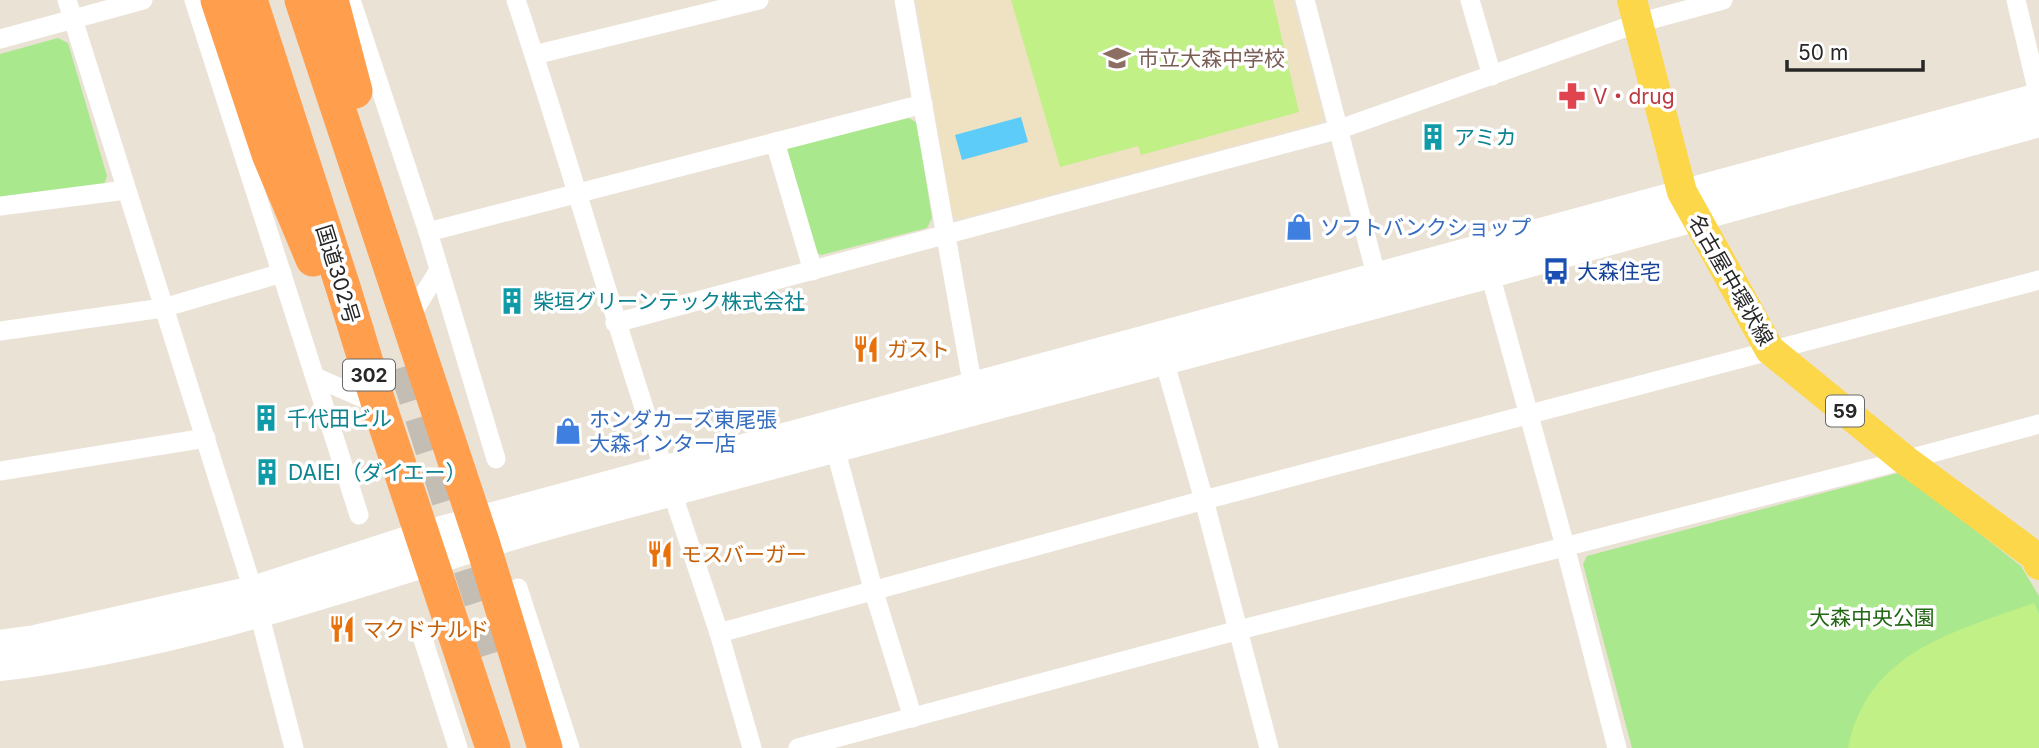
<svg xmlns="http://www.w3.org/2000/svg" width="2039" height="748" viewBox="0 0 2039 748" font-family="Inter,'Noto Sans JP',sans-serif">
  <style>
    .education { fill: #efe2c3 }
    .green { fill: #a9e88d }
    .pitch { fill: #c1f087 }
    .water { fill: #5eccf8 }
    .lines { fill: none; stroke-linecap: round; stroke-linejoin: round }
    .highway-tunnel { stroke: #c4bdb3; stroke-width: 35; stroke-dasharray: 35 18; stroke-linecap: butt }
    .street { stroke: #fff; stroke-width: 19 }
    .secondary { stroke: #fff; stroke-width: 28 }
    .primary { stroke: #fcd74a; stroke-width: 30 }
    .highway { stroke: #ff9e4d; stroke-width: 35 }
    .labels { text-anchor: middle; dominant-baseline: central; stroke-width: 7; stroke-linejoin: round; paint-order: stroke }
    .shield { fill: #fff; stroke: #686868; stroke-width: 2 }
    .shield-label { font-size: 19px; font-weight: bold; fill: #272727 }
    .education-label { font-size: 21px; fill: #785e54; stroke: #fff; text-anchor: start }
    .health-label { font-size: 21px; fill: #be3a42; stroke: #fff; text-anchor: start }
    .culture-label { font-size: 21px; fill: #0d838f; stroke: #fff; text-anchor: start }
    .shop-label { font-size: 21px; fill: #366cbe; stroke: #fff; text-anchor: start }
    .transit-label { font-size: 21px; fill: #164399; stroke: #fff; text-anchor: start }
    .street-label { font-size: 21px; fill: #272727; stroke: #fff }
    .food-label { font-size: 21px; fill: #c56008; stroke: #fff; text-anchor: start }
    .park-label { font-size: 21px; fill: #226713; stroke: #fff }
  </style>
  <rect width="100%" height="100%" fill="#ebe2d6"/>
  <polygon class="education" points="916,0 1292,0 1323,116 1320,123 959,219 952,215"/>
  <g class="green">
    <polygon points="58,38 68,43 107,176 104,184 0,198 0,54"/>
    <polygon points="909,118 917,123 932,218 927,228 821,255 815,252 787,148"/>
    <polygon points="1898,473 1905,475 2021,566 2039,596 2039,748 1632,748 1583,564 1587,556"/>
  </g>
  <g class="pitch">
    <polygon points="1011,0 1273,0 1299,112 1141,155 1138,146 1060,167"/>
    <path d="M 2034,603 L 2039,614 L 2039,748 L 1848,748 C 1868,651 1954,632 2034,603 Z"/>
  </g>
  <polygon class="water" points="1021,117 1028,142 962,160 955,135"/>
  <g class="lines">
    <polyline class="highway-tunnel" points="406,366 500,659"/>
    <g class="street">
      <polyline points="67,0 253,590"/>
      <polyline points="194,0 359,515"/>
      <polyline points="351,0 428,232 496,459"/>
      <path d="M 516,0 C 568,156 612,314 664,469"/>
      <polyline points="904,0 975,399"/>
      <polyline points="1305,0 1376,275"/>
      <polyline points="1470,0 1492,76"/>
      <polyline points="2016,0 2039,97"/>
      <polyline points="0,39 143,0"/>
      <polyline points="534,55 759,0"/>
      <polyline points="775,142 813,271"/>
      <polyline points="0,206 126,190"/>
      <polyline points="428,232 923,104"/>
      <polyline points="1490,274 1565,546 1617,748"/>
      <polyline points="408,320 439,270"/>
      <polyline points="615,323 1340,129 1638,23 1723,0"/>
      <polyline points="0,331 163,308 282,273"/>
      <polyline points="1164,360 1204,500 1269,748"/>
      <polyline points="315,377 379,405"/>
      <polyline points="835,448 873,589 913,718"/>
      <polyline points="0,471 206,438"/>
      <polyline points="672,492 719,633 752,748"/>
      <polyline points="518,588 570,748"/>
      <polyline points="259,613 294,748"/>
      <polyline points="420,630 458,748"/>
      <polyline points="719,633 1204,500 2039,280"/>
      <polyline points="798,748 1239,630 1905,460 2039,424"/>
    </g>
    <g class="secondary">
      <polyline points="0,644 35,639 253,590 423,535 2039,97"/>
      <path d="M 0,667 C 165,648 325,595 483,545 C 550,524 619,507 687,488 C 953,416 1220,346 1487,275 C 1671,225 1855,173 2039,123"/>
    </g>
    <polyline class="primary" points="1632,0 1682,192 1770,350 1905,460 2035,556 2039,565"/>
    <g class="highway">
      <polyline points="218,0 269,154 313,259"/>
      <polyline points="250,0 343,287 379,405 493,748"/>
      <polyline points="302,0 483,545 545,748"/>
      <polyline points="331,0 355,91"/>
    </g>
  </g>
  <defs>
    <symbol id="school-bare" viewBox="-9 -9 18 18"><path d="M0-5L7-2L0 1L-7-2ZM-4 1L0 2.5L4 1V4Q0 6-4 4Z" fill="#8d6e63" stroke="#fff" stroke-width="2.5" paint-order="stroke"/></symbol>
    <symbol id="pharmacy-bare" viewBox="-9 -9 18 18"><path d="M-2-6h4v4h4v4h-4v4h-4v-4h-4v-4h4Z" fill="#e0444e" stroke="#fff" stroke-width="2.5" paint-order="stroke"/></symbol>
    <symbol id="building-bare" viewBox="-9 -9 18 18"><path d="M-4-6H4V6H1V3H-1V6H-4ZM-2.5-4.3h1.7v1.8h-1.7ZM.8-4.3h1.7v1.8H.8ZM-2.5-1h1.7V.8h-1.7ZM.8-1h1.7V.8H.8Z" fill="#0f9aa8" stroke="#fff" stroke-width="2.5" paint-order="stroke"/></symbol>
    <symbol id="shop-bare" viewBox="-9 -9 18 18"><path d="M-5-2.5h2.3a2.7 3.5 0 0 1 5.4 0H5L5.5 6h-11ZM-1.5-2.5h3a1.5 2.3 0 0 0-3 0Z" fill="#3f7fe0" stroke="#fff" stroke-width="2.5" paint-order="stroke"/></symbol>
    <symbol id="bus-bare" viewBox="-9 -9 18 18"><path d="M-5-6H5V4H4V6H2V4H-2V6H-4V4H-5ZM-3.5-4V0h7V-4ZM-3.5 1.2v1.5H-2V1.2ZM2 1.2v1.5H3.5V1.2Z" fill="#1a4fb4" stroke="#fff" stroke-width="2.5" paint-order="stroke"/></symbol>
    <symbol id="restaurant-bare" viewBox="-9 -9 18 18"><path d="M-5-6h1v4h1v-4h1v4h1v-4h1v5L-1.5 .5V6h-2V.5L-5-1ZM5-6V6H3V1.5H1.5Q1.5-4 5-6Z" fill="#e8710a" stroke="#fff" stroke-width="2.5" paint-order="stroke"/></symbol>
  </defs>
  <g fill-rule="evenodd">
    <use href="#school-bare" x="1098" y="39" width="38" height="38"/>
    <use href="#pharmacy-bare" x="1553" y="77" width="38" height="38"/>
    <use href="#building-bare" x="1414" y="118" width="38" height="38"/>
    <use href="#shop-bare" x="1280" y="208" width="38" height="38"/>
    <use href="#bus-bare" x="1537" y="252" width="38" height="38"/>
    <use href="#building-bare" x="493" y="282" width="38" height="38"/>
    <use href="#restaurant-bare" x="847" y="330" width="38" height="38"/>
    <use href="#building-bare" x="247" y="399" width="38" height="38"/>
    <use href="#shop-bare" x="549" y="412" width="38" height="38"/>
    <use href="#building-bare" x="248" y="453" width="38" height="38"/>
    <use href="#restaurant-bare" x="641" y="535" width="38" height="38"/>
    <use href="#restaurant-bare" x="323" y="610" width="38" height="38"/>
  </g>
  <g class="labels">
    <g class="shield">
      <rect x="343" y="359.5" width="52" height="31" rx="5"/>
      <rect x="1826" y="395.5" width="38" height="31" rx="5"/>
    </g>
    <g class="shield-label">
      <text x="369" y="375">302</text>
      <text x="1845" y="411">59</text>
    </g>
    <g class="education-label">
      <text x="1138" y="58">市立大森中学校</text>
    </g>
    <g class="health-label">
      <text x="1593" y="96">V・drug</text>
    </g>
    <g class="culture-label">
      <text x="1454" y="137">アミカ</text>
      <text x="533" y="301">柴垣グリーンテック株式会社</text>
      <text x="287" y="418">千代田ビル</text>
      <text x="288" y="472">DAIEI（ダイエー）</text>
    </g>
    <g class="shop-label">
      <text x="1320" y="227">ソフトバンクショップ</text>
      <text x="589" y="419">ホンダカーズ東尾張<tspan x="589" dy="24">大森インター店</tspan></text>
    </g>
    <g class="transit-label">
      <text x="1577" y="271">大森住宅</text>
    </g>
    <g class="street-label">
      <text transform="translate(338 274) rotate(73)">国道302号</text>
      <text transform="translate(1731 280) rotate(60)">名古屋中環状線</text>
    </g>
    <g class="food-label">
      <text x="887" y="349">ガスト</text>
      <text x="681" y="554">モスバーガー</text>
      <text x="363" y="629">マクドナルド</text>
    </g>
    <g class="park-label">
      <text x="1872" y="617">大森中央公園</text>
    </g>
  </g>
  <path d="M1787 60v10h136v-10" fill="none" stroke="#272727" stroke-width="3.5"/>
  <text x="1798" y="60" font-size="21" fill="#272727" stroke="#ffffff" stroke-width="5" paint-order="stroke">50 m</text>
</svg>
